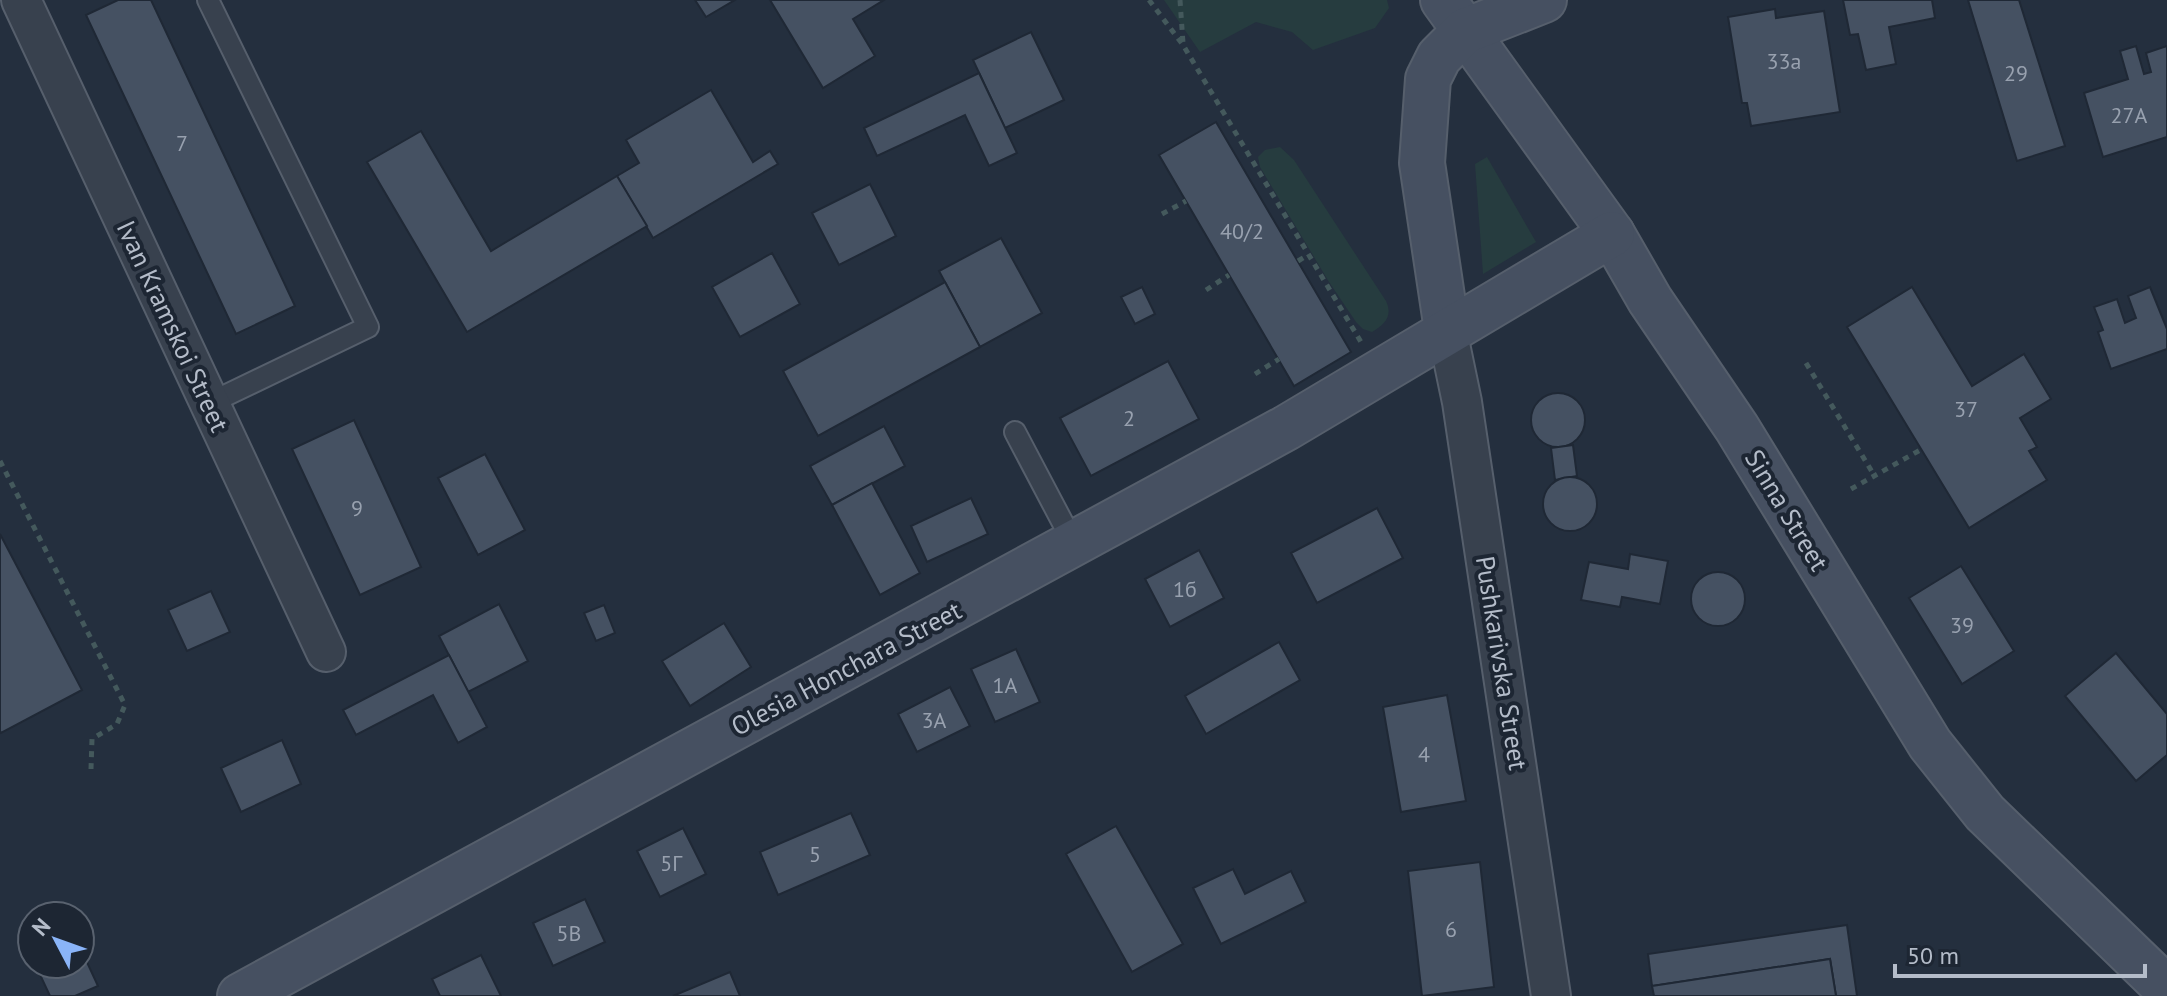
<svg xmlns="http://www.w3.org/2000/svg" width="2167" height="996" viewBox="0 0 2167 996" font-family="'PT Sans',sans-serif">
  <style>
    .green { fill: #263c3f }
    .building { fill: #455162; stroke: #1f2835; stroke-width: 2 }
    .lines { fill: none; stroke-linecap: round; stroke-linejoin: round }
    .lane-casing { stroke: #565f6c; stroke-width: 24 }
    .street-casing { stroke: #565f6c; stroke-width: 42 }
    .secondary-casing { stroke: #565f6c; stroke-width: 48 }
    .path { stroke: #44595c; stroke-width: 5; stroke-dasharray: 6 6; stroke-linecap: butt }
    .lane { stroke: #38414e; stroke-width: 20 }
    .street { stroke: #38414e; stroke-width: 38 }
    .secondary { stroke: #465061; stroke-width: 44 }
    .labels { text-anchor: middle; dominant-baseline: central; stroke-width: 8; stroke-linejoin: round; paint-order: stroke }
    .number-label { font-size: 22px; fill: #98a1af }
    .street-label { font-size: 26px; fill: #b4bcc9; stroke: #1d2633 }
  </style>
  <rect width="100%" height="100%" fill="#242f3e"/>
  <g class="green">
    <polygon points="1164,0 1387,0 1389,8 1375,28 1313,50 1292,32 1256,22 1200,52"/>
    <path d="M 1280,147 L 1294,160 L 1386,301 C 1393,316 1385,324 1372,332 L 1363,329 L 1356,322 L 1329,282 L 1260,167 L 1258,157 L 1265,150 Z"/>
    <polygon points="1487,157 1536,242 1483,274 1475,164"/>
  </g>
  <g class="building">
    <polygon points="118,0 151,0 295,306 236,334 86,15"/>
    <polygon points="695,0 735,0 706,17"/>
    <polygon points="770,0 884,0 853,19 875,56 823,88"/>
    <polygon points="1843,0 1932,0 1935,18 1889,27 1896,64 1866,70 1858,34 1850,35"/>
    <polygon points="1968,0 2019,0 2065,146 2017,161"/>
    <polygon points="1775,9 1776,18 1824,11 1840,112 1751,126 1747,103 1742,103 1728,17"/>
    <polygon points="1031,32 1064,100 1005,128 973,60"/>
    <polygon points="2136,46 2144,74 2151,72 2146,53 2167,46 2167,137 2103,157 2084,93 2128,79 2120,51"/>
    <polygon points="979,73 1017,153 989,166 965,115 877,156 864,128"/>
    <polygon points="711,90 753,162 770,151 778,164 653,238 617,176 639,163 626,140"/>
    <polygon points="1216,122 1351,352 1294,386 1159,155"/>
    <polygon points="421,131 491,251 617,176 647,226 467,332 367,162"/>
    <polygon points="870,184 896,236 839,265 812,213"/>
    <polygon points="1001,238 1042,313 980,347 939,271"/>
    <polygon points="772,253 800,304 740,337 712,287"/>
    <polygon points="945,282 980,347 818,436 783,371"/>
    <polygon points="1142,287 1155,314 1135,324 1121,297"/>
    <polygon points="1912,287 1972,386 2024,354 2051,399 2020,418 2037,447 2029,451 2047,480 1969,528 1847,327"/>
    <polygon points="2150,287 2167,329 2167,349 2111,369 2098,332 2103,330 2094,307 2117,299 2125,323 2136,318 2128,296"/>
    <polygon points="1168,361 1199,419 1091,476 1060,418"/>
    <circle cx="1558" cy="420" r="27"/>
    <polygon points="354,420 421,567 360,595 292,449"/>
    <polygon points="884,426 905,466 832,505 810,466"/>
    <polygon points="1573,445 1577,476 1555,480 1551,448"/>
    <polygon points="485,454 525,530 478,555 438,478"/>
    <circle cx="1570" cy="504" r="27"/>
    <polygon points="872,483 920,573 880,595 832,505"/>
    <polygon points="971,498 988,534 927,562 911,526"/>
    <polygon points="1377,508 1403,558 1317,603 1291,553"/>
    <polygon points="0,534 82,690 1,733 0,731"/>
    <polygon points="1199,550 1224,598 1170,627 1145,579"/>
    <polygon points="1630,554 1668,561 1660,604 1622,597 1620,607 1581,600 1589,562 1628,569"/>
    <polygon points="1961,566 2014,651 1962,684 1909,598"/>
    <circle cx="1718" cy="599" r="27"/>
    <polygon points="211,591 230,632 187,651 168,610"/>
    <polygon points="499,604 528,661 468,692 439,636"/>
    <polygon points="604,605 615,633 596,641 584,613"/>
    <polygon points="724,623 751,667 690,706 662,661"/>
    <polygon points="1279,642 1300,680 1206,734 1185,696"/>
    <polygon points="1016,649 1040,702 995,722 971,669"/>
    <polygon points="2116,653 2167,714 2167,755 2136,781 2065,696"/>
    <polygon points="449,655 487,727 458,743 433,695 356,735 343,710"/>
    <polygon points="950,687 970,726 917,752 898,714"/>
    <polygon points="1447,695 1466,801 1401,812 1383,707"/>
    <polygon points="282,740 301,784 241,812 221,768"/>
    <polygon points="851,813 870,855 778,895 760,852"/>
    <polygon points="1116,826 1183,944 1132,972 1066,854"/>
    <polygon points="683,828 706,874 660,897 637,851"/>
    <polygon points="1480,862 1494,987 1422,996 1408,871"/>
    <polygon points="1233,869 1245,894 1291,871 1306,902 1221,944 1193,888"/>
    <polygon points="585,899 605,942 553,966 533,923"/>
    <polygon points="1847,925 1857,996 1836,996 1830,959 1652,986 1648,954"/>
    <polygon points="80,947 98,986 75,996 50,996 35,964 80,964"/>
    <polygon points="481,955 501,996 440,996 432,979"/>
    <polygon points="1830,959 1836,996 1654,996 1652,986"/>
    <polygon points="730,972 740,996 673,996"/>
  </g>
  <g class="lines">
    <defs>
      <g id="lane">
        <polyline points="208,0 368,327 210,403"/>
        <polyline points="1015,432 1074,544"/>
      </g>
      <g id="street">
        <polyline points="21,0 326,652"/>
        <polyline points="1447,330 1462,402 1551,996"/>
      </g>
      <g id="secondary">
        <polyline points="1443,0 1612,234 1650,300 1737,428 1930,744 1985,813 2167,989"/>
        <polyline points="1447,330 1422,163 1428,79 1439,57 1465,31 1544,0"/>
        <polyline points="240,996 1286,428 1612,234"/>
      </g>
    </defs>
    <use href="#lane" class="lane-casing"/>
    <use href="#street" class="street-casing"/>
    <use href="#secondary" class="secondary-casing"/>
    <g class="path">
      <polyline points="1149,0 1183,45 1361,342"/>
      <polyline points="1180,0 1183,43"/>
      <polyline points="1162,214 1186,201"/>
      <polyline points="1298,261 1308,255"/>
      <polyline points="1206,290 1229,275"/>
      <polyline points="1806,363 1874,475"/>
      <polyline points="1255,374 1279,359"/>
      <polyline points="0,461 125,705 117,724 92,739 91,769"/>
      <polyline points="1851,489 1922,449"/>
    </g>
    <use href="#lane" class="lane"/>
    <use href="#street" class="street"/>
    <use href="#secondary" class="secondary"/>
  </g>
  <g class="labels">
    <g class="number-label">
      <text x="1784" y="61">33а</text>
      <text x="2016" y="73">29</text>
      <text x="2129" y="115">27А</text>
      <text x="182" y="143">7</text>
      <text x="1242" y="231">40/2</text>
      <text x="1966" y="409">37</text>
      <text x="1129" y="418">2</text>
      <text x="357" y="508">9</text>
      <text x="1185" y="589">1б</text>
      <text x="1962" y="625">39</text>
      <text x="1005" y="685">1А</text>
      <text x="934" y="720">3А</text>
      <text x="1424" y="754">4</text>
      <text x="815" y="854">5</text>
      <text x="671" y="863">5Г</text>
      <text x="1451" y="929">6</text>
      <text x="569" y="933">5В</text>
    </g>
    <g class="street-label">
      <text transform="translate(173 326) rotate(65)">Ivan Kramskoi Street</text>
      <text transform="translate(1787 510) rotate(59)">Sinna Street</text>
      <text transform="translate(1502 663) rotate(81)">Pushkarivska Street</text>
      <text transform="translate(846 668) rotate(-28)">Olesia Honchara Street</text>
    </g>
  </g>
  <g transform="translate(56 940) rotate(311)"><circle r="38" fill="#1d2633" stroke="#59626f" stroke-width="2"/>
  <path d="M0-6L14 30L0 20L-14 30Z" fill="#8ab4f8"/>
  <text y="-12" font-size="22" font-weight="bold" text-anchor="middle" fill="#b4bcc9">N</text>
  </g>
  <path d="M1895 964v12h250v-12" fill="none" stroke="#b4bcc9" stroke-width="4"/>
  <text x="1907" y="964" font-size="24" fill="#b4bcc9" stroke="#1d2633" stroke-width="6" paint-order="stroke">50 m</text>
</svg>
